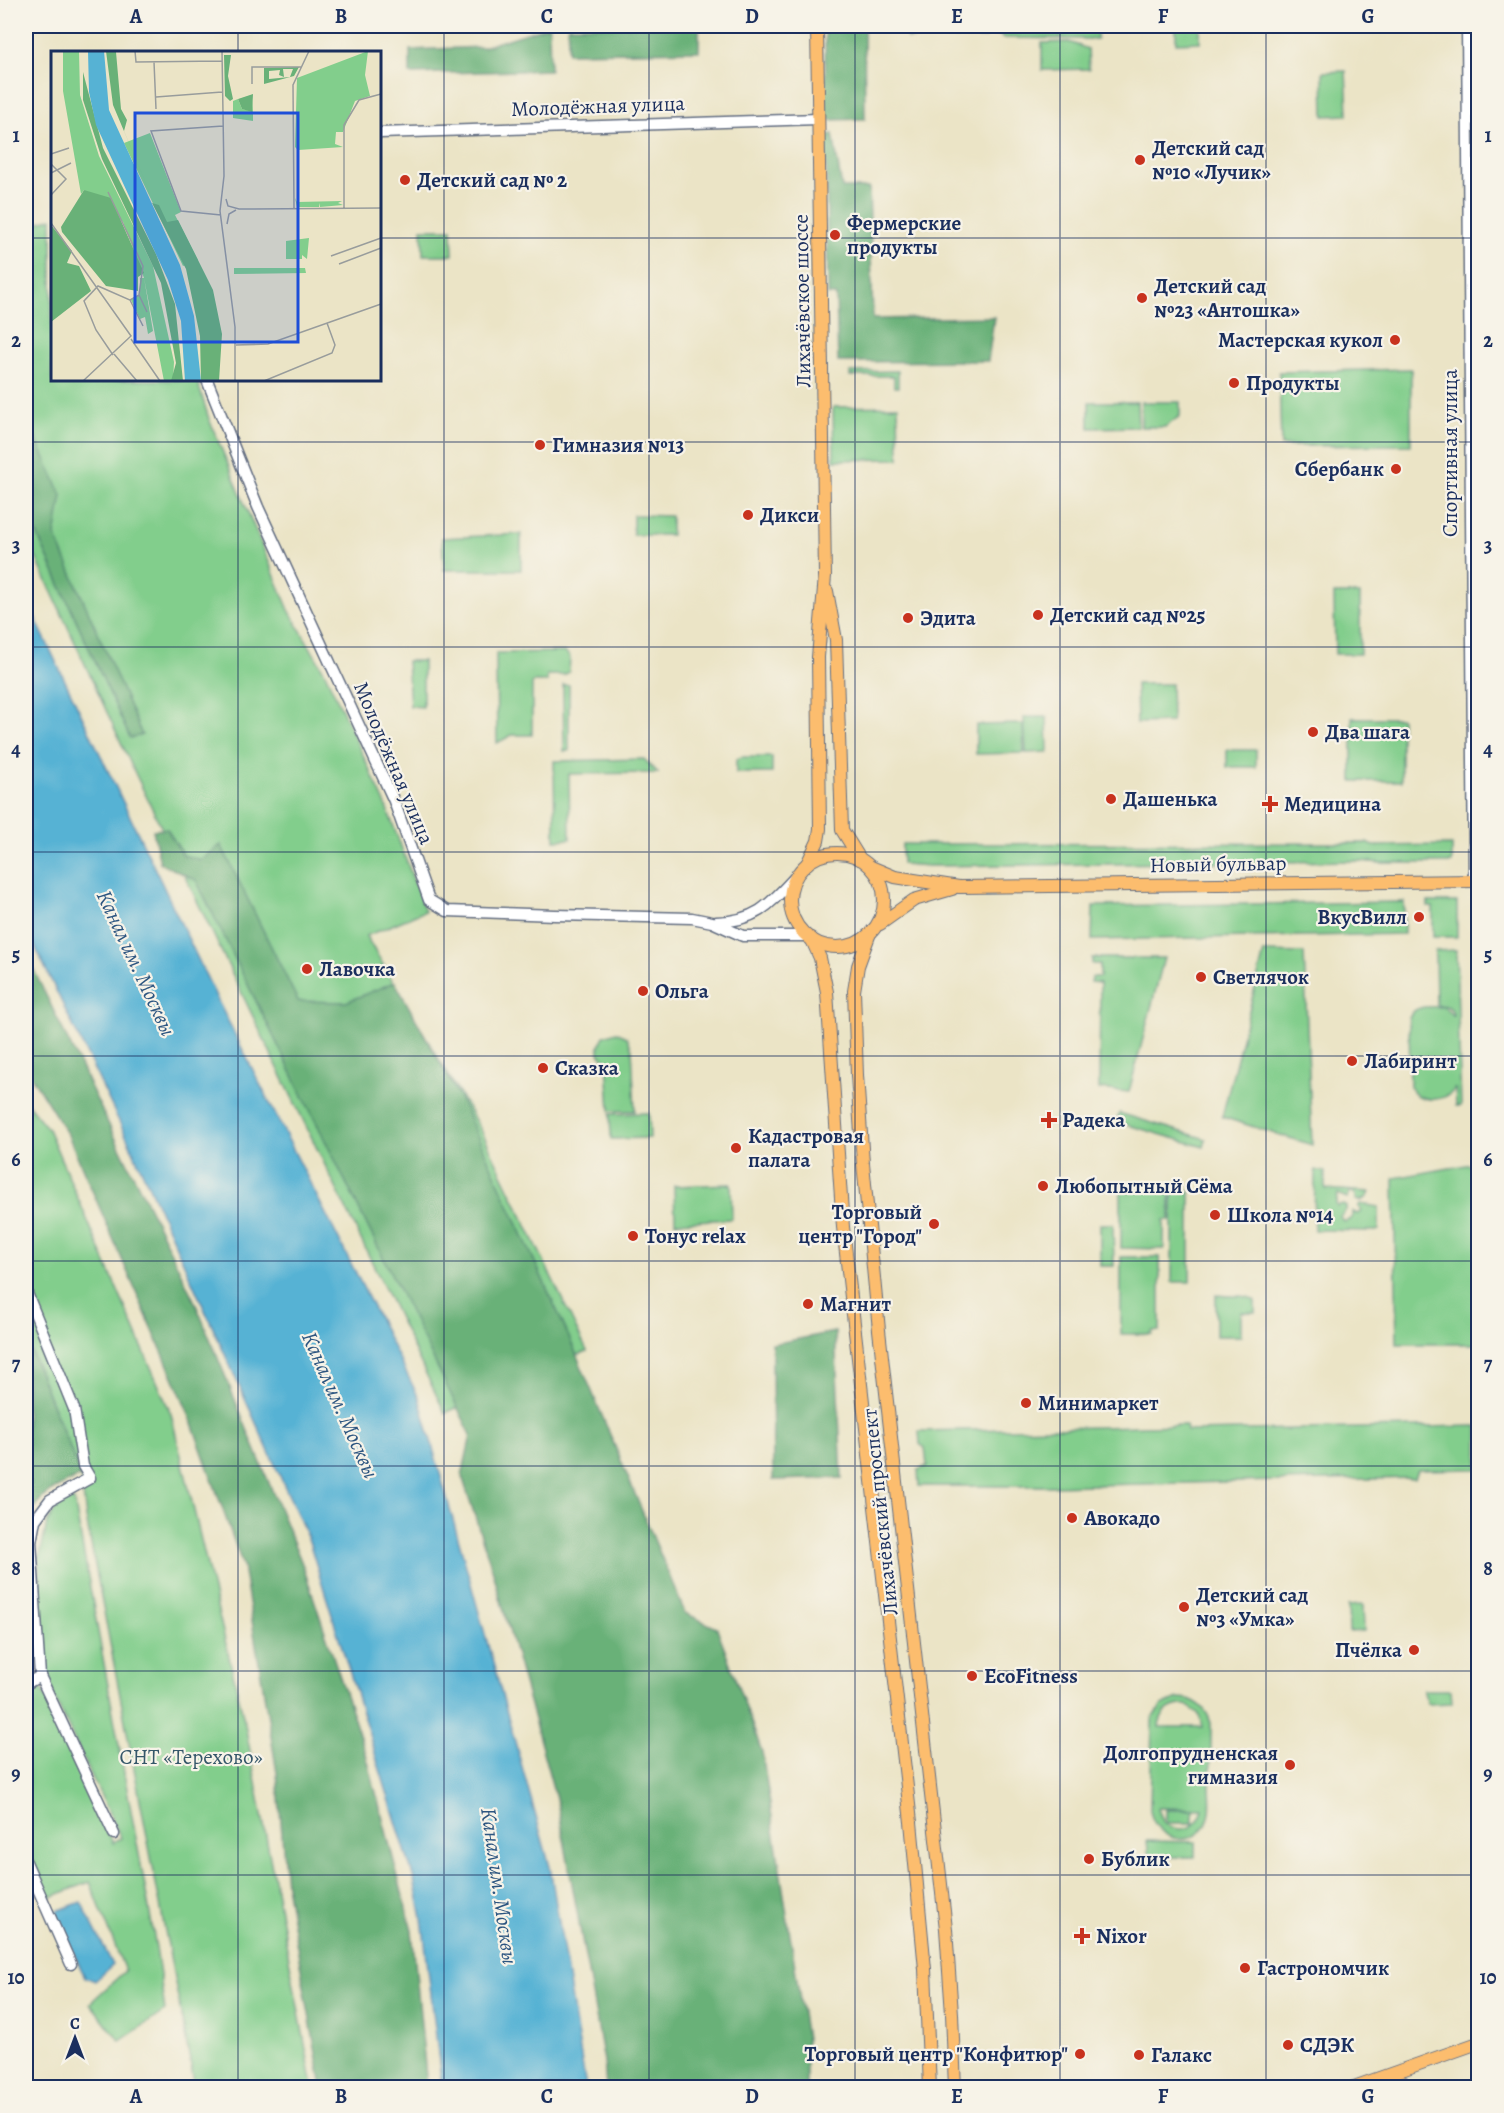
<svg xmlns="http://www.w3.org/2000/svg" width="1504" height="2113" viewBox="0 0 1504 2113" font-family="Alegreya,serif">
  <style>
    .green { fill: #82ce8c; stroke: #4e7e75; stroke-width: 1.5; fill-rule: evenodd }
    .forest { fill: #69b178; stroke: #42706b; stroke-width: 1.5 }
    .water { fill: #56b2d4; stroke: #387099; stroke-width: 1.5 }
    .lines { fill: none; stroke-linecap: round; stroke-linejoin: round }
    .minor-casing { stroke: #646e82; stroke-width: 13 }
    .major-casing { stroke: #646e82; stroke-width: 14 }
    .minor { stroke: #fff; stroke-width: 10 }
    .major { stroke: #fcbd6e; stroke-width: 12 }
    .grid { fill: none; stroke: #1b2f5e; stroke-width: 1.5; stroke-opacity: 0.55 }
    .poi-dot { fill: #c8321e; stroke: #f7f3e8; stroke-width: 2 }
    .labels { text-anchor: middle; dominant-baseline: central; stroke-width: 4.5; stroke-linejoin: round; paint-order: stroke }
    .street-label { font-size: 21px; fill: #1b2f5e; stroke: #f7f3e8 }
    .poi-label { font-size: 21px; font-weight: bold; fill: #1b2f5e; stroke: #f7f3e8; text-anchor: start }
    .park-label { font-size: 21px; fill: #35576a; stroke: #f7f3e8 }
    .water-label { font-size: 22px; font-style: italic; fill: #2d5681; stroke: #f7f3e8 }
    .inset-road { fill: none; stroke: #989c9c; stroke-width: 1.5 }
    .view { fill: #1d4ed8; fill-opacity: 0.15; stroke: #1d4ed8; stroke-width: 3 }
    .inset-edge { fill: none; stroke: #1b2f5e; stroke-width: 3 }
    .neatline { fill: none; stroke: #1b2f5e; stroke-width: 2 }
    .grid-label { font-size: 20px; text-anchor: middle; font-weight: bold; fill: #1b2f5e }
  </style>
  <rect width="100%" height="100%" fill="#f7f3e8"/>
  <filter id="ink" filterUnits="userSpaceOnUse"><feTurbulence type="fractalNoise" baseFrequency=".0167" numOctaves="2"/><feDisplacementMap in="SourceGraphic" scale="12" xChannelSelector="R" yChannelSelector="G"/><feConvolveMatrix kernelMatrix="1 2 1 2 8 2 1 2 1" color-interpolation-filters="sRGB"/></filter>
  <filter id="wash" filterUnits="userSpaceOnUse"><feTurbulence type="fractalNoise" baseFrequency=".008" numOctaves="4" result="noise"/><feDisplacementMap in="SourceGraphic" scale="24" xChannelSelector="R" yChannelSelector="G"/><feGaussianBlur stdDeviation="1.35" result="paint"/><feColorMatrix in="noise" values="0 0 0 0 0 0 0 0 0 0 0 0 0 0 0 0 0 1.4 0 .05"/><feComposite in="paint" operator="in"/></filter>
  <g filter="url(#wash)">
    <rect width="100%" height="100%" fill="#ebe4c6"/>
    <g class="green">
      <polygon points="906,26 1097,26 1097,39 1002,38 1002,35 986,35 985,38 907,38"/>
      <polygon points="1176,26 1200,26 1200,42 1176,43"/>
      <polygon points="1472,26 1478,26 1478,308 1475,306"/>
      <polygon points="1069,42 1088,49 1089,69 1042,70 1042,43"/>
      <polygon points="1346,71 1348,115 1324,116 1323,72"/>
      <polygon points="52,218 52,380 197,380 209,419 289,610 325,673 385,803 425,911 366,936 481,1130 587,1351 445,1413 135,773 26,536 26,227"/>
      <polygon points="422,229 452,229 453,255 423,255"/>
      <polygon points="1411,369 1411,445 1281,446 1279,372"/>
      <polygon points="898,371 898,387 894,387 894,376 850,376 850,372"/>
      <polygon points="1089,402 1137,402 1138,427 1089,428"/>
      <polygon points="1141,402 1180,402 1180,416 1165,427 1141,427"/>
      <polygon points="898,406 899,459 834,460 833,407"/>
      <polygon points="633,515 671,516 671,535 633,535"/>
      <polygon points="521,534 521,570 444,570 442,538"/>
      <polygon points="1334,594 1360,594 1360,654 1335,654"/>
      <polygon points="565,652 570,657 569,672 564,675 547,675 547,682 532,682 532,735 512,735 497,743 496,653"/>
      <polygon points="407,661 423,661 423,707 410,706"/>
      <polygon points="1136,684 1171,684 1172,722 1137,723"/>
      <polygon points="563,685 569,685 569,751 564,751"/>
      <polygon points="1024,717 1047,717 1048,752 1026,753"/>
      <rect x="1352" y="718" width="49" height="63"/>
      <polygon points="1023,724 1024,753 976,754 976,725"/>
      <rect x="1227" y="750" width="29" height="17"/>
      <polygon points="742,757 772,757 772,773 736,773 736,759"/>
      <polygon points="644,759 658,773 569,774 570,839 555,840 554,761"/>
      <polygon points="1367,843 1374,846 1452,845 1452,863 1381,863 1359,861 929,866 902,864 902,844"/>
      <polygon points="1404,902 1404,934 1092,940 1093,906"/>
      <polygon points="1428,902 1457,902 1457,937 1433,937 1433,907 1428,907"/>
      <path d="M 1456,950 L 1461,1106 L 1456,1106 L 1455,1088 C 1448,1103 1416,1103 1410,1087 L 1409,1017 C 1415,1004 1431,1007 1444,1007 L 1453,1016 C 1453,1006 1445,1005 1436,1005 L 1435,951 Z"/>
      <polygon points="1264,952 1304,953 1312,1145 1222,1117"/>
      <polygon points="1092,958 1164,958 1129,1092 1099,1089 1100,983 1091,982 1092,977 1100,977 1100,964 1092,964"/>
      <polygon points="616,1032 627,1037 632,1049 635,1111 610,1111 607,1062 599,1053 599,1046 604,1036"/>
      <polygon points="26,1102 48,1129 171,1414 245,1724 313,2087 195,2087 86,1518 81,1476 26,1339"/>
      <polygon points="649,1113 650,1138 611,1139 610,1114"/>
      <polygon points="1119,1113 1206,1139 1204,1147 1117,1122"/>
      <polygon points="1466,1165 1478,1165 1478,1344 1397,1344 1394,1178"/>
      <path d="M 1315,1170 L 1325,1172 L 1325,1189 L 1370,1192 C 1368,1198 1362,1202 1356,1200 L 1356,1195 L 1353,1193 L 1350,1193 L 1347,1198 L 1338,1194 L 1336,1203 L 1337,1206 L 1342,1204 L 1346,1206 L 1346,1210 L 1340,1217 L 1345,1222 L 1352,1218 L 1352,1211 L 1357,1214 L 1360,1212 L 1361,1209 L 1358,1207 L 1360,1204 L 1379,1207 L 1379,1230 L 1376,1231 L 1314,1230 Z"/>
      <polygon points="731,1184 732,1219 675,1222 674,1186"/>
      <polygon points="1121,1191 1170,1191 1170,1220 1164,1220 1164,1249 1121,1248"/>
      <rect x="1172" y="1191" width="18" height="91"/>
      <polygon points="1100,1224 1113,1224 1114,1266 1100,1266"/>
      <polygon points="1121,1257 1160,1257 1160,1331 1152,1331 1152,1334 1121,1334"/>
      <path d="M 1216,1294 C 1228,1299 1245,1292 1255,1301 L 1255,1312 L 1241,1312 L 1241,1336 L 1216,1336 Z"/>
      <polygon points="1186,1425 1187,1431 1478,1426 1478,1469 1418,1470 1415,1478 1049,1486 919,1486 918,1470 927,1466 925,1448 920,1444 919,1431"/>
      <polygon points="74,1500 156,1947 165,2011 120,2041 90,2003 125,1971 90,1882 48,1898 26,1852 26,1694 41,1687 113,1843 121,1838 54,1697 43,1667 39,1560 47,1523 60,1502"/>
      <polygon points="1363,1605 1364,1631 1349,1632 1348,1606"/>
      <polygon points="1423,1690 1451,1690 1452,1703 1428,1704"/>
      <path d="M 1178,1698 C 1195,1698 1206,1707 1211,1723 C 1211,1744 1211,1764 1210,1785 C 1210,1795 1212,1807 1209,1817 C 1199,1851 1155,1843 1150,1810 L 1152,1720 L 1162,1705 ZM 1186,1705 L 1198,1713 L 1203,1727 L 1159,1727 C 1160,1712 1171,1704 1186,1705 ZM 1158,1809 L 1159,1808 L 1203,1809 C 1199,1828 1180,1835 1164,1823 Z"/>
      <rect x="1166" y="1810" width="27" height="13"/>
      <polygon points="1147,1841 1195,1842 1195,1857 1149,1857"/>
    </g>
    <g class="forest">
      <polygon points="549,26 550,70 410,74 410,50 483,47"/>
      <polygon points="568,26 699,26 699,51 568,53"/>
      <polygon points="825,26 864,26 865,119 826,120"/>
      <polygon points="833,134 842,188 869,188 873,319 994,317 988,361 838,362 836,295 828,295 826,135"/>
      <polygon points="26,418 62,495 55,535 142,735 130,738 26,510"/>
      <polygon points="167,829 183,855 201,860 221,845 298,1001 346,1002 395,982 462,1102 569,1337 685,1613 717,1628 762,1752 806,2039 806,2087 606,2087 604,2061 558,1806 493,1572 462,1476 471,1435 196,880 160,863 153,830"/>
      <polygon points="26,954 195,1302 303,1566 367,1758 412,1931 427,2087 322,2087 286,1885 277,1773 243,1566 187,1409 68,1135 26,1068"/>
      <polygon points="835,1332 842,1478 773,1480 772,1344"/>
      <path d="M 26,1339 L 81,1476 C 52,1489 31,1498 26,1531 Z"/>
    </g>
    <g class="water">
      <polygon points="26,599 220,1005 419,1398 550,1867 586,2087 442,2087 422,1918 414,1879 308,1538 127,1138 26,928"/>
      <polygon points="81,1902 113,1965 95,1981 85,1977 56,1917 57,1911"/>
    </g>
  </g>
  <g filter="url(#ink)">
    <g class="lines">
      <defs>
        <g id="minor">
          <polyline points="1467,26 1474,881"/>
          <polyline points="380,133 818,119"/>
          <polyline points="207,380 258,507 394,801 429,900 447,911 555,915 692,918 712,922 743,936 807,936"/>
          <path d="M 716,922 C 758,921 771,903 798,874"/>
          <polyline points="26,1291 74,1409 83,1466 90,1478 50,1500 35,1520 31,1542 40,1676"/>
          <polyline points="26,1684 40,1676 114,1834"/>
          <polyline points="26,1862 71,1964"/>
        </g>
        <g id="major">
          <polyline points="827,591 836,640 842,830 860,859"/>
          <circle cx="837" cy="900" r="47"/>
          <polyline points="807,864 818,841 820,829 818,657 825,576 817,26"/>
          <polyline points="871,867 895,877 959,887 1478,881"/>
          <polyline points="880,924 914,900 952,889"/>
          <polyline points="870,933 858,966 854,991 857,1075 863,1163 879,1330 946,1929 952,2014 955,2088"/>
          <polyline points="811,938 820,958 827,992 843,1227 911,1822 925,1969 930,2088"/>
          <polyline points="1351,2088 1478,2043"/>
        </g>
      </defs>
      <use href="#minor" class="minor-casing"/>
      <use href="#major" class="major-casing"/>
      <use href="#minor" class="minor"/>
      <use href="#major" class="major"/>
    </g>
  </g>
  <path class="grid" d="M 238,26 L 238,52M 444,26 L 444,2088M 649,26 L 649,2088M 855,26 L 855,2088M 1060,26 L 1060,2088M 1266,26 L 1266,2088M 26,238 L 52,238M 380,238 L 1478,238M 238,380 L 238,2088M 26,442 L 1478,442M 26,647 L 1478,647M 26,852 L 1478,852M 26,1056 L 1478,1056M 26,1261 L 1478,1261M 26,1466 L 1478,1466M 26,1671 L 1478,1671M 26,1875 L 1478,1875"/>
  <g class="poi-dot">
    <circle cx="1140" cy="160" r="6"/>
    <circle cx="405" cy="180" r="6"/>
    <circle cx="835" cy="235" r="6"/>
    <circle cx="1142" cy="298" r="6"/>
    <circle cx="1395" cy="340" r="6"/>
    <circle cx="1234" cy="383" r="6"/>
    <circle cx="540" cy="445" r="6"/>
    <circle cx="1396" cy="469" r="6"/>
    <circle cx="748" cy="515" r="6"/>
    <circle cx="1038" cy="615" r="6"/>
    <circle cx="908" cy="618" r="6"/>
    <circle cx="1313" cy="732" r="6"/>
    <circle cx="1111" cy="799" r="6"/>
    <path d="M1267 795h6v6h6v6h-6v6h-6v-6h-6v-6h6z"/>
    <circle cx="1419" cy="917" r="6"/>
    <circle cx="307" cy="969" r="6"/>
    <circle cx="1201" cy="977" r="6"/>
    <circle cx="643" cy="991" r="6"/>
    <circle cx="1352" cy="1061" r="6"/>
    <circle cx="543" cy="1068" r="6"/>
    <path d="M1046 1111h6v6h6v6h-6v6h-6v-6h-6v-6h6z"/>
    <circle cx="736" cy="1148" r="6"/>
    <circle cx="1043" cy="1186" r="6"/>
    <circle cx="1215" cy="1215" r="6"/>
    <circle cx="934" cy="1224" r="6"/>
    <circle cx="633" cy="1236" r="6"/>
    <circle cx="808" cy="1304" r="6"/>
    <circle cx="1026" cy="1403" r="6"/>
    <circle cx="1072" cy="1518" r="6"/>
    <circle cx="1184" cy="1607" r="6"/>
    <circle cx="1414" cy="1650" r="6"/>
    <circle cx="972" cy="1676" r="6"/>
    <circle cx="1290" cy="1765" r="6"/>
    <circle cx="1089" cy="1859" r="6"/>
    <path d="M1079 1927h6v6h6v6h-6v6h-6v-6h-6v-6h6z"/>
    <circle cx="1245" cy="1968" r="6"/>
    <circle cx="1288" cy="2045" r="6"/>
    <circle cx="1080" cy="2054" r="6"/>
    <circle cx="1139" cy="2055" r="6"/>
  </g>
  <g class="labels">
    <g class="street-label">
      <text transform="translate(598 106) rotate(-2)">Молодёжная улица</text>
      <text transform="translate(802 301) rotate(-91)">Лихачёвское шоссе</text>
      <text transform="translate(1450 453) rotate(-90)">Спортивная улица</text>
      <text transform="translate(394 763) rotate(67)">Молодёжная улица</text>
      <text transform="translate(1218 864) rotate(-1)">Новый бульвар</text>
      <text transform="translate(880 1512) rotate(-96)">Лихачёвский проспект</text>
    </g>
    <g class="poi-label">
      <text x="1152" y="148">Детский сад<tspan x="1152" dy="24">№10 «Лучик»</tspan></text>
      <text x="417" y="180">Детский сад № 2</text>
      <text x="847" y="223">Фермерские<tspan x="847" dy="24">продукты</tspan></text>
      <text x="1154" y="286">Детский сад<tspan x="1154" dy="24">№23 «Антошка»</tspan></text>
      <text x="1383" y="340" text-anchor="end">Мастерская кукол</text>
      <text x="1246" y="383">Продукты</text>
      <text x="552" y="445">Гимназия №13</text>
      <text x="1384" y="469" text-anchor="end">Сбербанк</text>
      <text x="760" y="515">Дикси</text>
      <text x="1050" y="615">Детский сад №25</text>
      <text x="920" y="618">Эдита</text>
      <text x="1325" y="732">Два шага</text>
      <text x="1123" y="799">Дашенька</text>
      <text x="1284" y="804">Медицина</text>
      <text x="1407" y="917" text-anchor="end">ВкусВилл</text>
      <text x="319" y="969">Лавочка</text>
      <text x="1213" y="977">Светлячок</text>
      <text x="655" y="991">Ольга</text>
      <text x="1364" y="1061">Лабиринт</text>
      <text x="555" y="1068">Сказка</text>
      <text x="1062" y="1120">Радека</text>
      <text x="748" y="1136">Кадастровая<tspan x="748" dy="24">палата</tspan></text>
      <text x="1055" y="1186">Любопытный Сёма</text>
      <text x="922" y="1212" text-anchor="end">Торговый<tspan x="922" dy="24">центр "Город"</tspan></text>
      <text x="1227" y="1215">Школа №14</text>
      <text x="645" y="1236">Тонус relax</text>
      <text x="820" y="1304">Магнит</text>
      <text x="1038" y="1403">Минимаркет</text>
      <text x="1084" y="1518">Авокадо</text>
      <text x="1196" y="1595">Детский сад<tspan x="1196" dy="24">№3 «Умка»</tspan></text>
      <text x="1402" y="1650" text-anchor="end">Пчёлка</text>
      <text x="984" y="1676">EcoFitness</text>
      <text x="1278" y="1753" text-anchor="end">Долгопрудненская<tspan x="1278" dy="24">гимназия</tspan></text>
      <text x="1101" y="1859">Бублик</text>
      <text x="1096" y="1936">Nixor</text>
      <text x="1257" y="1968">Гастрономчик</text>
      <text x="1300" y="2045">СДЭК</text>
      <text x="1068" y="2054" text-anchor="end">Торговый центр "Конфитюр"</text>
      <text x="1151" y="2055">Галакс</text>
    </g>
    <g class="park-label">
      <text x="191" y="1757">СНТ «Терехово»</text>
    </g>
    <g class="water-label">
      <text transform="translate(136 963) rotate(65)">Канал им. Москвы</text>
      <text transform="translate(340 1405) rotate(66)">Канал им. Москвы</text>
      <text transform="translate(499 1886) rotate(82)">Канал им. Москвы</text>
    </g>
  </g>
  <g transform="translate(51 51)">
    <rect width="330" height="330" fill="#ebe4c6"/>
    <path d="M 12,0 L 28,0 L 29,44 L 48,105 L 102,215 L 123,311 L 122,330 L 113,330 L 93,227 L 102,280 L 97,283 L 94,266 L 89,268 L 80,249 L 89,243 L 89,227 L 93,227 L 72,171 L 33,139 L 30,143 L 12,40 ZM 317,0 L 314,24 L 319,45 L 304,50 L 292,81 L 285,81 L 284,93 L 292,96 L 247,99 L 244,96 L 246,27 ZM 187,48 L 191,58 L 201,60 L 202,49 L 202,70 L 182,67 L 182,50 ZM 99,82 L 130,161 L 124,164 L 147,209 L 132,215 L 73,92 ZM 244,147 L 246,151 L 291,150 L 287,152 L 292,154 L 269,156 L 268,152 L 268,156 L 246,156 ZM 258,187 L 256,208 L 251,204 L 251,208 L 235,208 L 235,190 ZM 183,217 L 254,217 L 255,222 L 183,223 Z" fill="#82ce8c"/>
    <path d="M 55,0 L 65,1 L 70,58 L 76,69 L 73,80 L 99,142 L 62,54 ZM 173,4 L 180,4 L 177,25 L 182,48 L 179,50 L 174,45 ZM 248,16 L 243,25 L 213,33 L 213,17 ZM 232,18 L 242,18 L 239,26 L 218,28 L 218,20 L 229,19 L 228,24 L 233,26 ZM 32,21 L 52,97 L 105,203 L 124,253 L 132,330 L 120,330 L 125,312 L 110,232 L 51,108 L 32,49 ZM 202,43 L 201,61 L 191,58 L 187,48 ZM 33,139 L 60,147 L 93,222 L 87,226 L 87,240 L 55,235 L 11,181 L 10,176 ZM 101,152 L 108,154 L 116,171 L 127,169 L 162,239 L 171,283 L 168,330 L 150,330 L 149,285 L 135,218 ZM 0,174 L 21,200 L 16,212 L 28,215 L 40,240 L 0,271 Z" fill="#69b178" fill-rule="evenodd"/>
    <path d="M 37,0 L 53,0 L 58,59 L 129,214 L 143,265 L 150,330 L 134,330 L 130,270 L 117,229 L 45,74 L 38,41 Z" fill="#56b2d4"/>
    <path class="inset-road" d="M 84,0 L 85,11 L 171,10M 171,0 L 173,125 L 169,160 L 184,276 L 184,330M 103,11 L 105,58M 201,33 L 201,16 L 251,16M 105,46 L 171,41M 0,103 L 18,97M 0,113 L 15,128 L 0,144M 0,122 L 20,112M 57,141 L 92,215 L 88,244M 175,148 L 177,155 L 188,158 L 330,157M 293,157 L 293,74 L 308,49 L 330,43M 243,158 L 242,34 L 258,0M 170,164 L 130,160 L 100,80 L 172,75M 0,172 L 80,285 L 32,330M 176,173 L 178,163 L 185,159M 280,205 L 330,187M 288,213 L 330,197M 79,249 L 88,244 L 96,261M 80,288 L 109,330M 185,294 L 217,293 L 330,253M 63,303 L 86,330M 62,304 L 45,279 L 33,250 L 47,235 L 79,249 L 92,275M 213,330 L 281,302 L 284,294 L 276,272"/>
    <path class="view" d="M 84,62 L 247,62 L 247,291 L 84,291 Z"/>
    <rect width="330" height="330" class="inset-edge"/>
  </g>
  <rect width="1504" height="2113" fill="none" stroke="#f7f3e8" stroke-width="66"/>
  <g transform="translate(75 2038)" stroke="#f7f3e8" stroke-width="4.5" paint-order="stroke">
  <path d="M0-4.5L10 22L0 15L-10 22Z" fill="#1b2f5e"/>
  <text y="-9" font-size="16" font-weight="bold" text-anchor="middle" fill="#1b2f5e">С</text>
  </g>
  <rect x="33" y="33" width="1438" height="2047" class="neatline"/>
  <g class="grid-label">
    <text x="136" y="23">A</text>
    <text x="341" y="23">B</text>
    <text x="547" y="23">C</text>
    <text x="752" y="23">D</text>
    <text x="957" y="23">E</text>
    <text x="1163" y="23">F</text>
    <text x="1368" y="23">G</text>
    <text x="16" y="142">1</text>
    <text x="1488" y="142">1</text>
    <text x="16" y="347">2</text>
    <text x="1488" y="347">2</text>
    <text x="16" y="552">3</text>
    <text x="1488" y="552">3</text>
    <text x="16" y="756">4</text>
    <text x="1488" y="756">4</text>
    <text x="16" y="961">5</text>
    <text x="1488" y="961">5</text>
    <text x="16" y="1166">6</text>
    <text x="1488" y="1166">6</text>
    <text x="16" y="1370">7</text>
    <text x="1488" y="1370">7</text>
    <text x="16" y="1575">8</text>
    <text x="1488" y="1575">8</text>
    <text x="16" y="1780">9</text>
    <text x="1488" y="1780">9</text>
    <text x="16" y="1984">10</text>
    <text x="1488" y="1984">10</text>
    <text x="136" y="2103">A</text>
    <text x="341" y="2103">B</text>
    <text x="547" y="2103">C</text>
    <text x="752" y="2103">D</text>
    <text x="957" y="2103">E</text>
    <text x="1163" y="2103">F</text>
    <text x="1368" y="2103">G</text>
  </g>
</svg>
